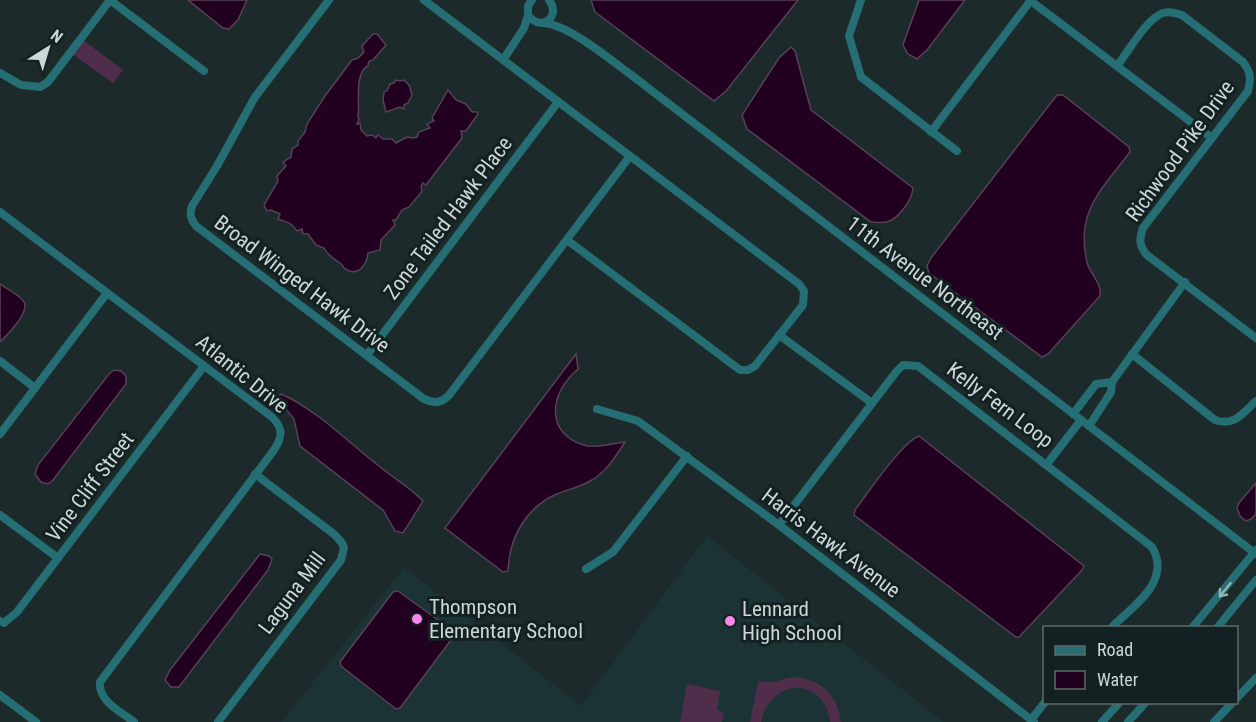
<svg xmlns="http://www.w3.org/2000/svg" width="1256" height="722" viewBox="0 0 1256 722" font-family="'Roboto Condensed',sans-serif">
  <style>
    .built { fill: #1c3335 }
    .green { fill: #4f2d4b }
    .water { fill: #220120; stroke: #564157; stroke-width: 1.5 }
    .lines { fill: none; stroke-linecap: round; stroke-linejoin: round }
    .minor { stroke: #256e73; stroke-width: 8 }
    .oneway { stroke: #93b2b4 }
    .poi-dot { fill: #f788ec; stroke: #132122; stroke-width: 2 }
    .labels { text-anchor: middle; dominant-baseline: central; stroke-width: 6; stroke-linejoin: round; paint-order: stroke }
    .street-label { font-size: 21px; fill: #ced7d7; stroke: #132122 }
    .poi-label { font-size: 21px; fill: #ced7d7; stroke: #132122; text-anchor: start }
  </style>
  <rect width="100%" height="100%" fill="#1d2a2c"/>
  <polygon class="built" points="707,536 944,722 282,722 404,567 581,706"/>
  <g class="green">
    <polygon points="83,40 123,70 113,83 72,54"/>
    <path d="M 795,677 C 821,679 838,696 841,722 L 830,722 C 825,677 771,676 761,722 L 750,722 L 758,681 C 773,685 779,679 795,677 Z"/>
    <polygon points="687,684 720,691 717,710 724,712 722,722 680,722"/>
  </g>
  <g class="water">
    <polygon points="188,0 247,0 238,20 229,29 223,28"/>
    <polygon points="591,0 798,0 726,91 714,101 595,12"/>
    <polygon points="919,0 965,0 927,50 917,59 908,54 903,45"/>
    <path d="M 373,34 L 377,34 L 386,45 L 373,60 L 369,61 L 368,66 C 354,73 360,103 358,117 L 359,119 L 357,124 L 360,123 L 361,130 L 367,136 L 372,135 L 376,138 L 378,135 L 383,139 L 392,139 L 396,143 L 407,137 L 413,138 L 417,137 L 419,132 L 430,128 L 427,124 L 434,121 L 432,118 L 448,90 L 456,100 L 466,104 L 472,112 L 477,112 L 478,114 L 466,131 L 461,131 L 462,138 L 426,185 L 423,183 L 421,186 L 422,191 L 420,194 L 409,207 L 402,210 L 396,220 L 393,220 L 395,225 L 381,240 L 380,250 L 368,253 C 367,264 359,276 347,270 C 341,267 346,268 340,263 C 334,259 328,256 324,248 L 316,245 L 308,234 L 303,234 L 302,229 L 297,231 C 292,222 285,222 278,219 L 280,214 L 271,210 L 267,211 L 264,205 L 278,181 L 277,176 L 286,166 L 283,162 L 291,157 L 292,149 L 298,145 L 298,141 L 305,132 L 307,124 L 325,96 L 352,60 L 358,58 L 364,52 L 362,46 Z"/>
    <path d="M 791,47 L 795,51 L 811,110 L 913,188 C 912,200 898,220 886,222 C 882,223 875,222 871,222 L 747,129 L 742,115 L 779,58 Z"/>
    <polygon points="396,80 400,81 404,80 409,85 412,95 408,103 404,105 404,109 400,107 386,112 383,100 384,92 387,91 390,84 394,83"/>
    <path d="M 1057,95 L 1063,95 L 1129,147 L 1130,152 C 1102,189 1075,212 1087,262 C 1090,275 1102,282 1100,296 L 1048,354 L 1042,357 L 929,273 L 927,266 L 931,258 Z"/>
    <path d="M 0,284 C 7,289 20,295 24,302 C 30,313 7,335 0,342 Z"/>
    <path d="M 576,354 L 578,369 C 549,393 544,435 587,446 C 598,448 614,443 625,442 C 616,456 606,472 592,480 C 581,487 569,489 557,494 C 526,507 509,538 508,571 L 503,572 L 445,528 Z"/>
    <polygon points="114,370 121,371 126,376 126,384 53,480 48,484 41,482 35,474 38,465 109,374"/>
    <path d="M 281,394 C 317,410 348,442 379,466 C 393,478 410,487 423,501 L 403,533 L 395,531 L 383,510 L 300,446 L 294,419 L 277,398 Z"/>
    <path d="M 919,436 L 1084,566 L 1082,570 L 1019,637 L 1016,637 L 854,515 L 855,510 C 868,493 902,442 919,436 Z"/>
    <polygon points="1256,483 1256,514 1251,519 1246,521 1240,516 1237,508 1239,503"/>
    <polygon points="260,554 269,556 272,559 268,570 179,687 171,687 165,680 170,670"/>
    <polygon points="398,591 453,631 454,636 400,708 396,709 341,666 340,662 393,592"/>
  </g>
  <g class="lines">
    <g class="minor">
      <polyline points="110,0 204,71"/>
      <path d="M 329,0 L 255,97 L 217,166 L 192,206 C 189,215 191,219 196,226 L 424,399 C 435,404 442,403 450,394 L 630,156 L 424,0"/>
      <path d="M 532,0 L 528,6 L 528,15 C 541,33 562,16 549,0"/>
      <polyline points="861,0 849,36 861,77 957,151"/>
      <polyline points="1031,1 1212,138"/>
      <path d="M 542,23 C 567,23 609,59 630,74 L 1256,554"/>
      <polyline points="503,60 524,28 528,15"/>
      <path d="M 1117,66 C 1128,52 1147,18 1163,13 C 1170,11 1175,13 1182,15 L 1243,62 C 1251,72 1251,78 1248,91 L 1143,228 C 1139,239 1139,246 1147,255 L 1256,338"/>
      <polyline points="0,73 21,85 40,87 48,82 110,0"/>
      <polyline points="931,132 1031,0"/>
      <path d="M 0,212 L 272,417 C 284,429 282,437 274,450 L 100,682 C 98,701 120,711 134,722"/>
      <polyline points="567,240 740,370 748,370 755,366 803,305 804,291 799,284 630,156"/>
      <polyline points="779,335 872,403"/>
      <path d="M 1132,354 L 1215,420 C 1234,427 1243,413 1256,401"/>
      <polyline points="367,355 558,102"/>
      <polyline points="0,361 35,388"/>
      <polyline points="597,409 638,421 779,525 1034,722"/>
      <polyline points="1073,414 1096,384 1112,382"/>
      <polyline points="1089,426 1111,392 1112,382 1185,282"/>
      <polyline points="0,434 107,293"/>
      <polyline points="1047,464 1081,420"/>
      <polyline points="0,515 58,558"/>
      <path d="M 779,525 L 896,372 L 903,365 L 918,366 L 1152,547 C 1172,581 1134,605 1111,628"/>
      <polyline points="586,569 613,552 687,456"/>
      <polyline points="0,621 4,623 17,612 204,366"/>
      <polyline points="1192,628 1256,550"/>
      <polyline points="1217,628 1256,580"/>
      <polyline points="0,695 36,722"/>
      <polyline points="1236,699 1256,678"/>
      <polyline points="1031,720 1045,702"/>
      <polyline points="218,722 341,560 344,548 342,543 335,535 255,474"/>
      <polyline points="1102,722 1120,702"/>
      <polyline points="1128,722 1146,702"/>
      <polyline points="1214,722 1233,702"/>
    </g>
  </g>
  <defs><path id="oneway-shaft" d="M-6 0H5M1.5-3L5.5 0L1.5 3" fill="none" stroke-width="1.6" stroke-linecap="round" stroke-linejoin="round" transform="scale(1.5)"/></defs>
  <use class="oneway" href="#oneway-shaft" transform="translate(1225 590) rotate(129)"/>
  <g class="poi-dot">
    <circle cx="417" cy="619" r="6"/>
    <circle cx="730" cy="621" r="6"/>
  </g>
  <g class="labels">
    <g class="street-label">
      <text transform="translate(1180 151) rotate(-54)">Richwood Pike Drive</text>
      <text transform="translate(448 218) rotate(-53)">Zone Tailed Hawk Place</text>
      <text transform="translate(925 278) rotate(37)">11th Avenue Northeast</text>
      <text transform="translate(302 284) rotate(37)">Broad Winged Hawk Drive</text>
      <text transform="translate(242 374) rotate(39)">Atlantic Drive</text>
      <text transform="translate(1000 405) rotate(37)">Kelly Fern Loop</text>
      <text transform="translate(90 487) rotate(-53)">Vine Cliff Street</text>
      <text transform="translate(831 543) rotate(37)">Harris Hawk Avenue</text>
      <text transform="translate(292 593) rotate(-53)">Laguna Mill</text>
    </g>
    <g class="poi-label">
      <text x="429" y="607">Thompson<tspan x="429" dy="24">Elementary School</tspan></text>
      <text x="742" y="609">Lennard<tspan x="742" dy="24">High School</tspan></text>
    </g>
  </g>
  <rect x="1043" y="626" width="195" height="78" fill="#132122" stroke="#5e6a6a" stroke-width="1.5"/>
  <rect x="1055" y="646" width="30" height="9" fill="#256e73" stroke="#5e6a6a" stroke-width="1.5"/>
  <text x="1097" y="656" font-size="18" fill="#ced7d7">Road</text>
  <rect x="1055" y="671" width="30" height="18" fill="#220120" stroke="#5e6a6a" stroke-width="1.5"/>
  <text x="1097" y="686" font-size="18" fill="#ced7d7">Water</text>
  <g transform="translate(48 48) rotate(37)" stroke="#132122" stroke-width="4.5" paint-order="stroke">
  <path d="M0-4.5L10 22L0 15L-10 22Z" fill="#ced7d7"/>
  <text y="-9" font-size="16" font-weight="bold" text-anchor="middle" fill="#ced7d7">N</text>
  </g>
</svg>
